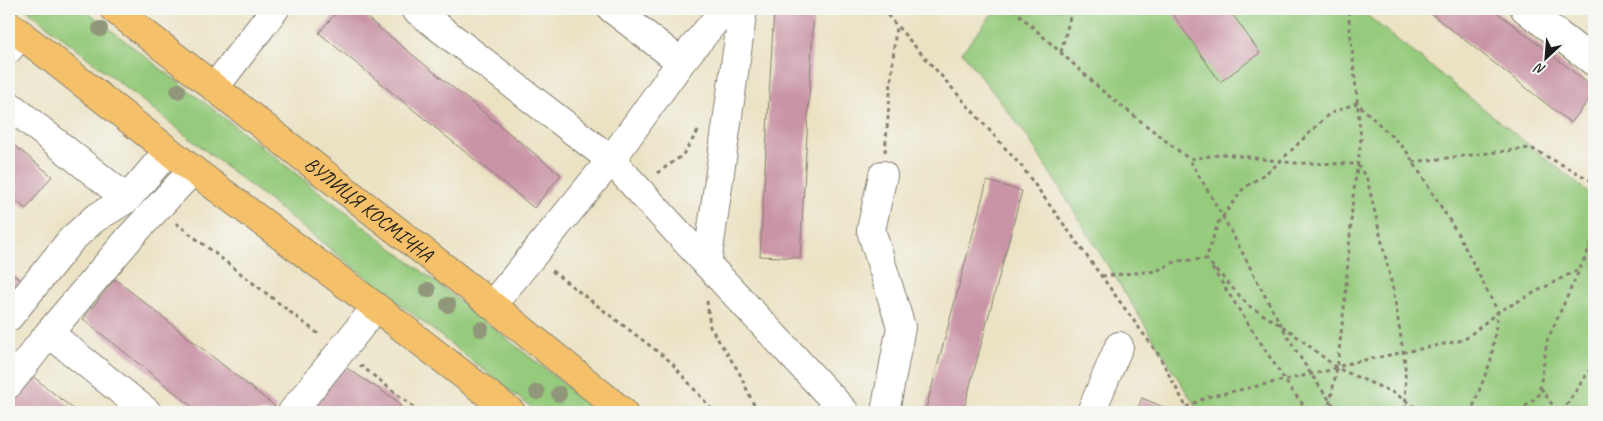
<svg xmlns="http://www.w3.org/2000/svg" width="1603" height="421" viewBox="0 0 1603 421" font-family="Caveat,sans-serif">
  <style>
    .green { fill: #96cb7d; stroke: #59744c }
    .building { fill: #c994a6 }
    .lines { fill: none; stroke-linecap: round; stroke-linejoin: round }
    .minor-casing { stroke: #847f70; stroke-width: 30 }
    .major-casing { stroke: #847f70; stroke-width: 30 }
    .path { stroke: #847f70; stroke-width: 3; stroke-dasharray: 4 4; stroke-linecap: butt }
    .minor { stroke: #fff; stroke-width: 28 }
    .major { stroke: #f4c16a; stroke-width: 28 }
    .tree { fill: #91977a }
    .labels { text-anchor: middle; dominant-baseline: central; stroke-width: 5; stroke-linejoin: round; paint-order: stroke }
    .street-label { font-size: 20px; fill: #1c1c1c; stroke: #f6f6f2 }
  </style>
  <rect width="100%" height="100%" fill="#f6f6f2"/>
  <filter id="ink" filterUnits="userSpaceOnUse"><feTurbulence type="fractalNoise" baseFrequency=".02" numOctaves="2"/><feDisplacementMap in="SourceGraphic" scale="10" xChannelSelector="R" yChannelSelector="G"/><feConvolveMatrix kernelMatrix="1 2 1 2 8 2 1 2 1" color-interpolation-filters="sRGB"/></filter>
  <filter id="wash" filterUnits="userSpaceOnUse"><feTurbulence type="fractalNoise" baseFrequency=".0096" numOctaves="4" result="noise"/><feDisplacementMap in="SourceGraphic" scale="20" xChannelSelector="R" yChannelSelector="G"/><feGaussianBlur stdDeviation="1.12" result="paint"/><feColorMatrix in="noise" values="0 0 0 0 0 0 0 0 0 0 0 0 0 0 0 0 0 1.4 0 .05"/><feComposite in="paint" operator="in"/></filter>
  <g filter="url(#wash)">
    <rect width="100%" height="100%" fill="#ebe2c3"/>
    <g class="green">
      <polygon points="26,9 84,9 442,287 599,412 537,412"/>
      <polygon points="996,9 1359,9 1594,197 1594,412 1199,412 1027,136 962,52"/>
    </g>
    <g id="blocks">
      <g class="building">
        <polygon points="339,9 356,9 561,175 534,208 319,33"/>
        <polygon points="774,9 814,9 800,258 760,256"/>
        <polygon points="1169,9 1229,9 1260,53 1220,82"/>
        <polygon points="1425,9 1493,9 1594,88 1594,93 1571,123"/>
        <polygon points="9,141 52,176 26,209 9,195"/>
        <polygon points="987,181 1022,191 963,412 925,412"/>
        <polygon points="9,271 27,285 9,307"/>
        <polygon points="115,279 277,408 273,412 199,412 83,319"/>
        <polygon points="342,365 396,400 405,412 302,412"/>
        <polygon points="31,375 77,412 9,412 9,403"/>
        <polygon points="1142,398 1175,412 1136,412"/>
      </g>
    </g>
  </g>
  <g filter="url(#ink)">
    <use href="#blocks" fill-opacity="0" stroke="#847f70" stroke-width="1"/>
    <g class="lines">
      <defs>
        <g id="minor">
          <polyline points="415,9 611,160 707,264"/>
          <polyline points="612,9 681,62"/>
          <polyline points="743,9 707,264 845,412"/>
          <polyline points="1525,9 1594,62"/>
          <polyline points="9,49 21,34"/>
          <polyline points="215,87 275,9"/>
          <polyline points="9,105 127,199 168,151"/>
          <polyline points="883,175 871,230 901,327 885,412"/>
          <polyline points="492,305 611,160 681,62 725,9"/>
          <polyline points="9,317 71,240 94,219 127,199"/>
          <polyline points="9,384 49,333"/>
          <polyline points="147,412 49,333 132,235 193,170"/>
          <polyline points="292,412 376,307"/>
          <polyline points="1091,412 1119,346"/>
        </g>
        <g id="major">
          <path id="s1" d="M 114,9 L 492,305 L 623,412"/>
          <polyline points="9,25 193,170 376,307 511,412"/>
        </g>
      </defs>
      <use href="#minor" class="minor-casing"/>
      <use href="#major" class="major-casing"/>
      <g class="path">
        <polyline points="882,9 1022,167 1158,354 1189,412"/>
        <polyline points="1013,9 1105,93 1189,159"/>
        <polyline points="1061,52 1072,9"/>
        <polyline points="885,152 896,25"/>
        <polyline points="1413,162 1531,148 1594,182"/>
        <polyline points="657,173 682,156 700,128"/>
        <polyline points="176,223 321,336"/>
        <polyline points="1212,268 1290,388 1309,412"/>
        <polyline points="552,271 670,361 714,412"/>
        <polyline points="1102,276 1156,271 1177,261 1206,259 1207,260"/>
        <polyline points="707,301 710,327 739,372 757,412"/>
        <polyline points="360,365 420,412"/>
        <polyline points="1541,388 1557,412"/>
        <polyline points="1186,407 1207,397 1326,371 1350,363 1464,340 1498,312 1581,268"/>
        <polyline points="1328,412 1337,368 1345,300 1353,197 1361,139 1348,9"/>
        <path d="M 1339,412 C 1299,363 1271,307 1242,252 C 1225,220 1207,189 1189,159 L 1225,154 L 1293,163 L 1357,164 L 1367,179 L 1393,289 L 1405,363 L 1406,412"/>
        <polyline points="1421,412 1396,394 1337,368 1290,331 1249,306 1206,259 1218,223 1243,189 1274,167 1329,114 1357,103 1405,149 1458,234 1498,312 1491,360 1473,407 1468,412"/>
        <polyline points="1519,412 1539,395 1547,341 1592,242 1594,241"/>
        <polyline points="1562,412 1594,363"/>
      </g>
      <use href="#minor" class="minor"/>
      <use href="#major" class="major"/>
    </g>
    <g class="tree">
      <circle cx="100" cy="29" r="8"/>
      <circle cx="178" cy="91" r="8"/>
      <circle cx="428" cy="290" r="8"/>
      <circle cx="448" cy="305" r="8"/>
      <circle cx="481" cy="329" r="8"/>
      <circle cx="537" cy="392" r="8"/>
      <circle cx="559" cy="394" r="8"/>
    </g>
  </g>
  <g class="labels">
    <g class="street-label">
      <text stroke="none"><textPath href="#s1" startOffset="324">ВУЛИЦЯ КОСМІЧНА</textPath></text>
    </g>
  </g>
  <rect width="1603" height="421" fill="none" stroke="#f6f6f2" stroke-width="30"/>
  <g transform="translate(1546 58) rotate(206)" stroke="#f6f6f2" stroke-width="4" paint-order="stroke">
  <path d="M0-4L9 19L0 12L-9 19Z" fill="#1c1c1c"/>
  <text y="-8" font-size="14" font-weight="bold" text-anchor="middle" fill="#1c1c1c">N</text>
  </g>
</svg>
